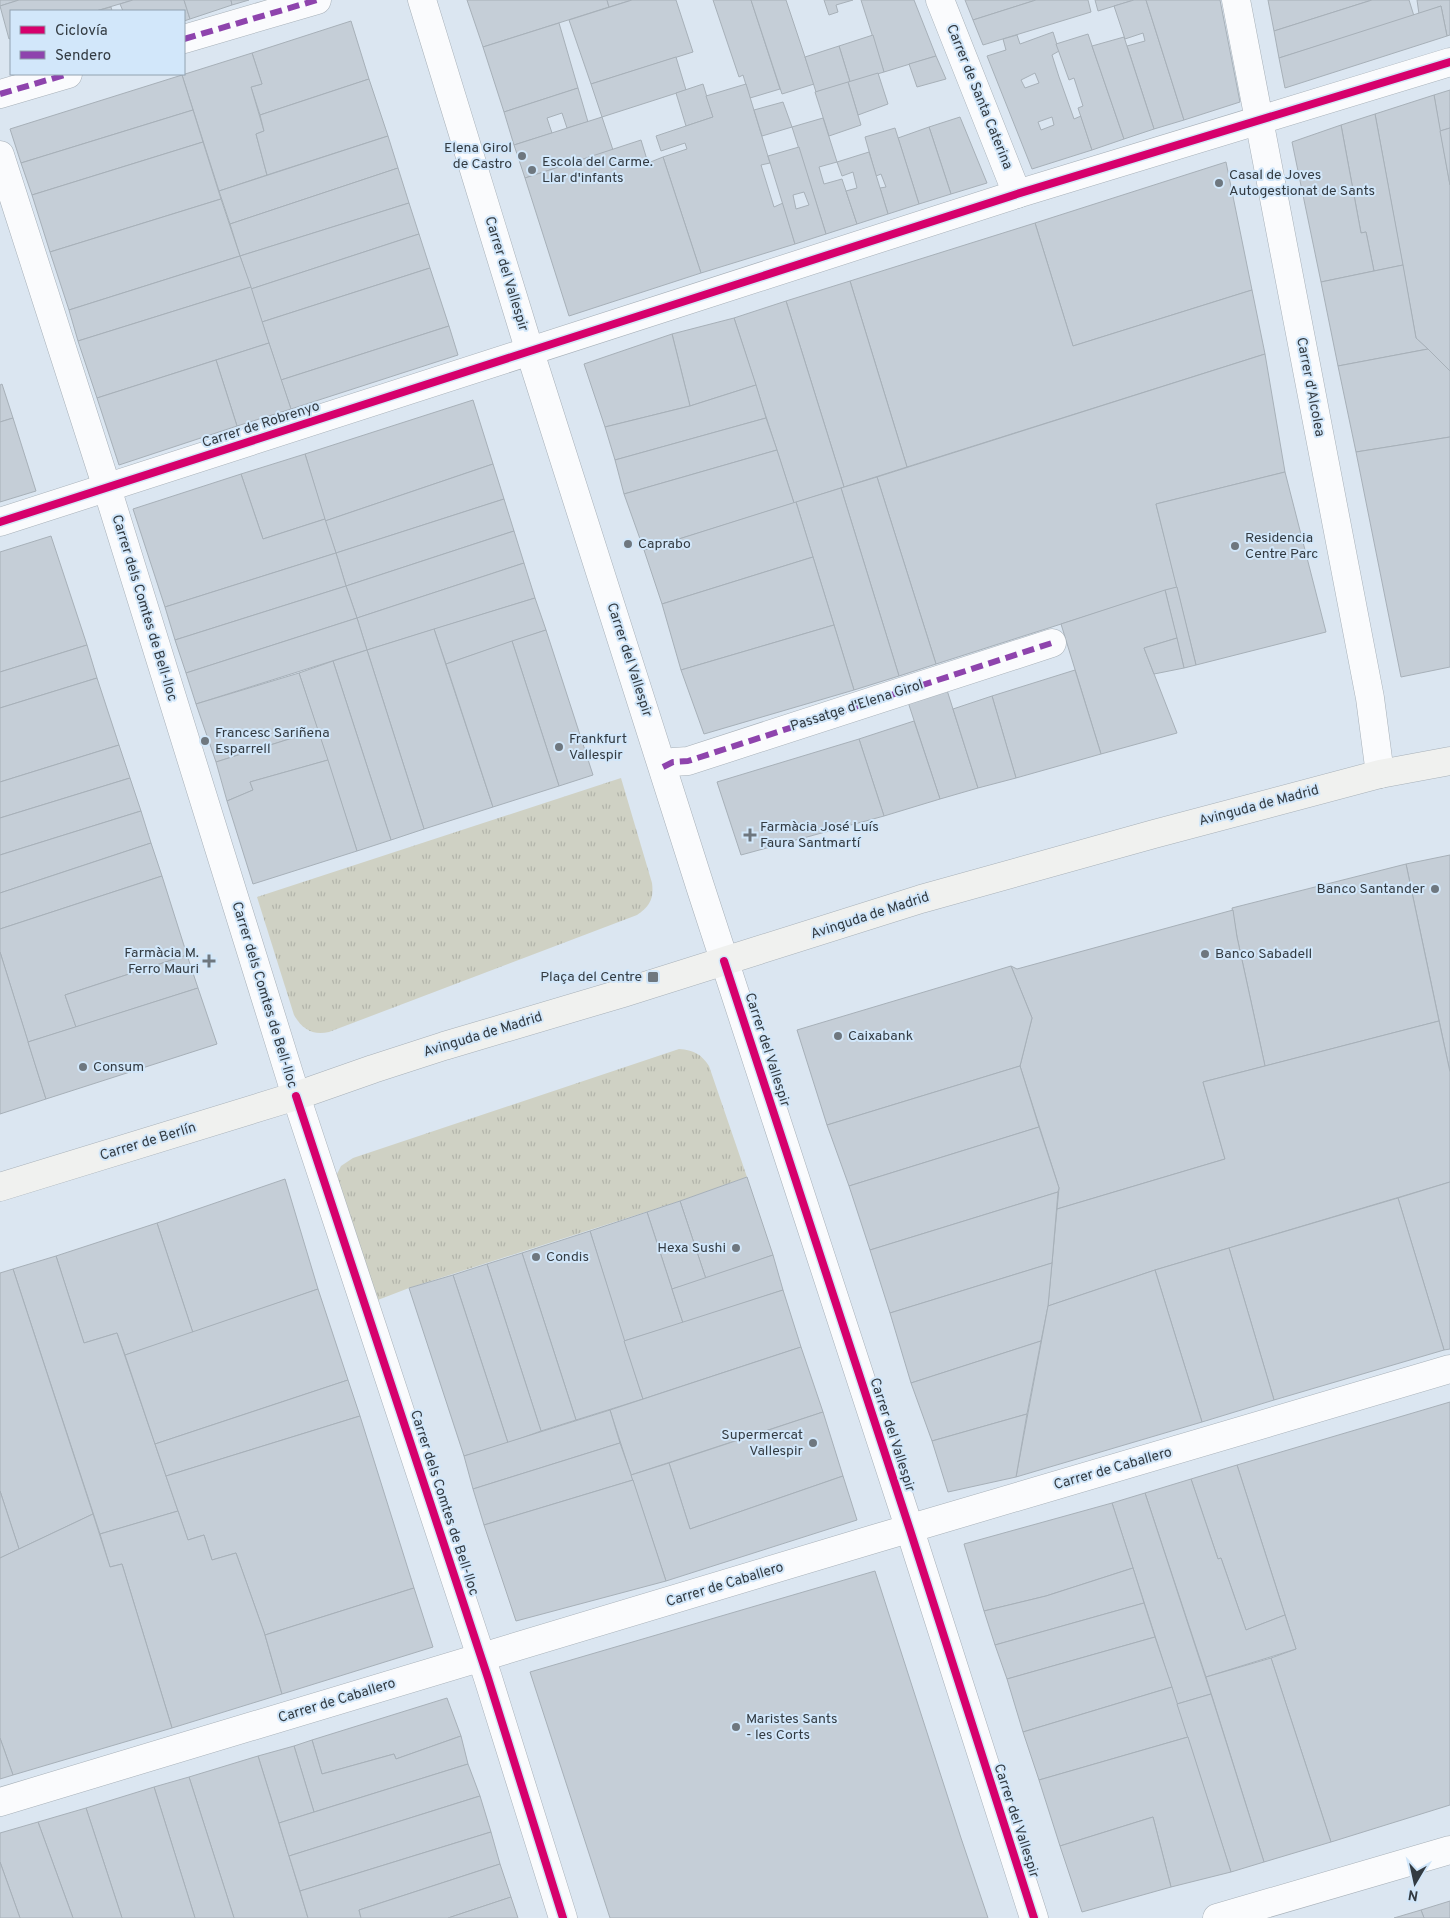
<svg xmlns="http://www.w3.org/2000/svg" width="1450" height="1918" viewBox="0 0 1450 1918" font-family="Overpass,sans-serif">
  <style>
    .park { fill: url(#park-tufts) }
    .building { fill: #c5ced7; stroke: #a7b0b8; fill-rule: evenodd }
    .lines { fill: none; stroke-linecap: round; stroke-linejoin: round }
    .street-casing { stroke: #a7b0b8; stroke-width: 29 }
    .secondary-casing { stroke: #a7b0b8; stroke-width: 29 }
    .street { stroke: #fafbfd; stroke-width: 28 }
    .secondary { stroke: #f0f1ef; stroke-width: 28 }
    .quiet { stroke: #8e44ad; stroke-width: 6; stroke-dasharray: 12 6; stroke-linecap: butt }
    .cycleway-casing { stroke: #d2e7fa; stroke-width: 11 }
    .cycleway { stroke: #d6006c; stroke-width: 8 }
    .poi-dot { fill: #6e777f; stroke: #d2e7fa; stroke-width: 2 }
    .labels { text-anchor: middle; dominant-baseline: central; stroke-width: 4; stroke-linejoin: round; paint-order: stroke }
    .street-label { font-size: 14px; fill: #333b42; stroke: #d2e7fa }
    .poi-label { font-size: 14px; fill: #333b42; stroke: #d2e7fa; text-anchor: start }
  </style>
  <defs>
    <pattern id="park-tufts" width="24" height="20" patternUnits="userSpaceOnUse" patternTransform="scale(1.25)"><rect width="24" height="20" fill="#cfd1c4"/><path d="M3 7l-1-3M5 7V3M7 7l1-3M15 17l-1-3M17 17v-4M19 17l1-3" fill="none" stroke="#b2b4aa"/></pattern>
  </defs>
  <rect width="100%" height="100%" fill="#dbe6f1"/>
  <g class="park">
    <path d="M 621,778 L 652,883 C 654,899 650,906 637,915 L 329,1032 C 313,1036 302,1029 294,1015 L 257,897 Z"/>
    <path d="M 679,1049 C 694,1050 701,1054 709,1066 L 747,1177 L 680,1201 L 409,1288 L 370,1303 L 334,1180 L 341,1166 L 353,1158 Z"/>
  </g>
  <g class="building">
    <polygon points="0,0 19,0 0,6"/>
    <polygon points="19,0 133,0 96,11 11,11 11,38 9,39 0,6"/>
    <polygon points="133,0 184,0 190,19 184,21 184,11 123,11 120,4"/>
    <polygon points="184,0 231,0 232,5 190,19"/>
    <polygon points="231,0 249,0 232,5"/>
    <polygon points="467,0 607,0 609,7 483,47"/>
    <polygon points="607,0 632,0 609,7"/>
    <polygon points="632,0 676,0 693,52 591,84 569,20"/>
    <polygon points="713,0 751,0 780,89 750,98 743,75 739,77"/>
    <polygon points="751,0 786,0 814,84 782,94"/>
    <polygon points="824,0 853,0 836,5 838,12 829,15"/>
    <polygon points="861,0 914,0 936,56 884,72"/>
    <polygon points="965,0 1036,0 973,20"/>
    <polygon points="1036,0 1088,0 1091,12 983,45 973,20"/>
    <polygon points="1095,0 1134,0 1098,11"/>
    <polygon points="1134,0 1146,0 1184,120 1154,129 1127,46 1145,41 1143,33 1125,39 1114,6"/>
    <polygon points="1146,0 1220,0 1240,102 1184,120"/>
    <polygon points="1268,0 1372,0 1274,31"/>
    <polygon points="1372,0 1409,0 1414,16 1279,58 1274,31"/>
    <polygon points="1417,0 1450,0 1450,35 1447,36 1441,6 1419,14"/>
    <polygon points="1441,6 1447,36 1285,88 1279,58"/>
    <polygon points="111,7 112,11 96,11"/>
    <polygon points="351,21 369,79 260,115 251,87 262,84 252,53"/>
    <polygon points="559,23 578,88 504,112 483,47"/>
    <path d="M 1053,32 L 1059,51 L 1052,55 L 1059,77 L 1074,119 L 1081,116 L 1092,150 L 1032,169 L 987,56 L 1006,50 L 1003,39 L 1017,35 L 1020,44 ZM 1035,73 L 1039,83 L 1025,88 L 1021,80 ZM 1052,117 L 1054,125 L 1041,130 L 1038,122 Z"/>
    <polygon points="1088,34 1124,139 1092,150 1078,108 1083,106 1074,78 1069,80 1056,44"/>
    <polygon points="873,35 884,72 850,82 839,46"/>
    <polygon points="1124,37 1154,129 1124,139 1092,46"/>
    <polygon points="839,46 850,82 816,92 805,57"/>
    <polygon points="252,53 262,84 251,87 264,131 256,134 267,175 219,191 182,75"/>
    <polygon points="936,56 946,79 917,87 909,64"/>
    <polygon points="676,57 686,90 602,117 591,84"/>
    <polygon points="878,73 888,104 858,115 848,82"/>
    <polygon points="182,75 193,110 21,163 10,129"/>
    <polygon points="369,79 388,136 267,175 256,134 264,131 260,115"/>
    <polygon points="848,82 861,125 829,136 815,92"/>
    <polygon points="703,84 713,117 686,126 676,93"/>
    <polygon points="746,84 770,163 761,165 774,207 783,203 795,244 701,273 663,157 687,149 685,143 661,151 656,136 713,117 706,96"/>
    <polygon points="578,88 588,122 567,128 562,113 547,118 552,133 514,145 504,112"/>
    <polygon points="1450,90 1450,128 1440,131 1434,95"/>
    <polygon points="1434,95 1450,185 1450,371 1416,338 1375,114"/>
    <polygon points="783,102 792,127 762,136 754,110"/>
    <polygon points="193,110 203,142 32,195 21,163"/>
    <polygon points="1375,114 1403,265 1374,271 1366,232 1361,233 1341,125"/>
    <polygon points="602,117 613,150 525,178 514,145"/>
    <polygon points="960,117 987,183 951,194 929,127"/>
    <polygon points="823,118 837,162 819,167 824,184 842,179 857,224 826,234 792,127"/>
    <polygon points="1341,125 1361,233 1366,232 1374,271 1321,282 1292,142"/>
    <polygon points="929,127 951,194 919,204 898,138"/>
    <polygon points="895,128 919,204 888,214 880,188 886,187 881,174 876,176 865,137"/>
    <polygon points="1450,128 1450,185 1440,131"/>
    <polygon points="388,136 398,168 230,224 219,191"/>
    <polygon points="641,140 648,163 663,157 701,273 569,316 525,178"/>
    <polygon points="203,142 221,199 50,252 32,195"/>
    <path d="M 799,147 L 826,234 L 795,244 L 768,156 ZM 804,192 L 809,205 L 796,209 L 793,195 Z"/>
    <polygon points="869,152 888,214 857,224 846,191 857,188 853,172 842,176 837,162"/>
    <polygon points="1226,162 1252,290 1073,346 1035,223"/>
    <polygon points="398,168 409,203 240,256 230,224"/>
    <polygon points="221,199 240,256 69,310 50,252"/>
    <polygon points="409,203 419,234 251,289 240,256"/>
    <polygon points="1035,223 1073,346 1252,290 1265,354 907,467 850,281"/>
    <polygon points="419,234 430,268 262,322 251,289"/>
    <polygon points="240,256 251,287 78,341 69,310"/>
    <polygon points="1403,265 1416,338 1428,349 1338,366 1321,282"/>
    <polygon points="430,268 449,326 281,380 262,322"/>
    <polygon points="850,281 907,467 844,487 786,301"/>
    <polygon points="251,287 269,343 97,398 78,341"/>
    <polygon points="786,301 844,487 794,503 734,318"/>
    <polygon points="734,318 756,385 690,406 672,334"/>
    <polygon points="449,326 458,355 291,409 281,380"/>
    <polygon points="672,334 690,406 605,427 584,364"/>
    <polygon points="269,343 291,409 237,426 216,360"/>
    <polygon points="1428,349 1450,371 1450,437 1356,452 1338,366"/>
    <polygon points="1265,354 1285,472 1156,504 1177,587 936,664 877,477"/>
    <polygon points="216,360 237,426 119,465 97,398"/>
    <polygon points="2,384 13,418 0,422 0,385"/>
    <polygon points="756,385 766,418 615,460 605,427 690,406"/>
    <polygon points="473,400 493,464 325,521 305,454"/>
    <polygon points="13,418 36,491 0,502 0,422"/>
    <polygon points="766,418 777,450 624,494 615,460"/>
    <polygon points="1450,437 1450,667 1401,677 1356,452"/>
    <polygon points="777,450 794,503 644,550 624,494"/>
    <polygon points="305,454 325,519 263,539 241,474"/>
    <polygon points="493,464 504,499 336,553 325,521"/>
    <polygon points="1285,472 1326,632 1196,665 1156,504"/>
    <polygon points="241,474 263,539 325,519 336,553 165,607 133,509"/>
    <polygon points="877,477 936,664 899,676 841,488"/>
    <polygon points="841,488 899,676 854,690 796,502"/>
    <polygon points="504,499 514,531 346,586 336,553"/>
    <polygon points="796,502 813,557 662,604 644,550"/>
    <polygon points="514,531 524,563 357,618 346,586"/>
    <polygon points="51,536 87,645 0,672 0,552"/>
    <polygon points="336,553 346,586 175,640 165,607"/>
    <polygon points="813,557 834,625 681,670 662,604"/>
    <polygon points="524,563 535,598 367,650 357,618"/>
    <polygon points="346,586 357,618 186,673 175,640"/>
    <polygon points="1177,587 1196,665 1184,668 1165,590"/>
    <polygon points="1165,590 1177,638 1144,648 1177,733 1101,754 1061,624"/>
    <polygon points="535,598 546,630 446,664 434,629"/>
    <polygon points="357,618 367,650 196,704 186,673"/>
    <polygon points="834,625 854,690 704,734 681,670"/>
    <polygon points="434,629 493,807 424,829 367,650"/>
    <polygon points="546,630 593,775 559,786 512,641"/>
    <polygon points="1177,638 1184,668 1154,674 1144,648"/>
    <polygon points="512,641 559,786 493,807 446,664"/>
    <polygon points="87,645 97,678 0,708 0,672"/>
    <polygon points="367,650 424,829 391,840 333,661"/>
    <polygon points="333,661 391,840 357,851 299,673"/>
    <polygon points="1075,670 1101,754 1016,778 992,696"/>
    <polygon points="299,673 318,730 216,762 196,704"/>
    <polygon points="97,678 119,745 0,782 0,708"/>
    <polygon points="946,687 978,788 940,799 907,699"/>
    <polygon points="992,696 1016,778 978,788 953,709"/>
    <polygon points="914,721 940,799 884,816 859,739"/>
    <polygon points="318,730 328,760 250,782 253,790 227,801 216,762"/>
    <polygon points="859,739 884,816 741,855 717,782"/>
    <polygon points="119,745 130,778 0,818 0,782"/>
    <polygon points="328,760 357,851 253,884 227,801 253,790 250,782"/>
    <polygon points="130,778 141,811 0,855 0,818"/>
    <polygon points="141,811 151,843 0,893 0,855"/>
    <polygon points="151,843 162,876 0,929 0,893"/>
    <polygon points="1450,855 1450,1072 1406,864"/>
    <polygon points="1406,864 1439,1021 1265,1066 1237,937 1232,908"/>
    <polygon points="162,876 187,955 65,995 76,1027 28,1042 0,952 0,929"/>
    <polygon points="1233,910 1237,937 1265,1066 1203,1082 1225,1159 1057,1209 1059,1188 1020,1066 1032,1018 1011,966 1017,969"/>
    <polygon points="0,952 46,1099 0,1114"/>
    <polygon points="187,955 198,988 76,1027 65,995"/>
    <polygon points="1011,966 1032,1018 1020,1066 827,1125 797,1030"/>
    <polygon points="198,988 217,1044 46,1099 28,1042"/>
    <polygon points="1439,1021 1450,1072 1450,1182 1155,1270 1048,1306 1057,1209 1225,1159 1203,1082"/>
    <polygon points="1020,1066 1039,1127 849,1186 827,1125"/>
    <polygon points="1039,1127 1059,1188 1058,1192 870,1250 849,1186"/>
    <polygon points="747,1177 773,1255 706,1279 680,1201"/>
    <polygon points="285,1179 318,1289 193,1333 157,1223"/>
    <polygon points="1450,1182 1450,1349 1444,1350 1398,1198"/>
    <polygon points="1058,1192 1052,1263 890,1313 870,1250"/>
    <polygon points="1398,1198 1444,1350 1274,1400 1229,1248"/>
    <polygon points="680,1201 706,1279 672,1289 647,1212"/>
    <polygon points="647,1212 683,1323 624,1341 590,1231"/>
    <polygon points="157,1223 193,1333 125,1355 117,1333 84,1343 56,1256"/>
    <polygon points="590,1231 643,1399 576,1420 522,1253"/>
    <polygon points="1229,1248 1274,1400 1202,1422 1155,1270"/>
    <polygon points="522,1253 576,1420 541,1431 487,1264"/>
    <polygon points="773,1255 783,1290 683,1323 672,1289"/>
    <polygon points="56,1256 84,1343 117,1333 178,1511 100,1534 13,1269"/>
    <polygon points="1052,1263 1048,1306 1041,1341 911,1383 890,1313"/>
    <polygon points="487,1264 541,1431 508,1443 453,1275"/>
    <polygon points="13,1269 93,1514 19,1549 0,1491 0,1273"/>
    <polygon points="1155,1270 1202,1422 1016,1477 1048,1306"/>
    <polygon points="453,1275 508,1443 464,1456 409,1288"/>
    <polygon points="318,1289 348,1380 155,1444 125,1355"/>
    <polygon points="783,1290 801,1347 643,1399 624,1341"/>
    <polygon points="1041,1341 1027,1414 932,1441 911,1383"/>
    <polygon points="801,1347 823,1412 631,1475 610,1410"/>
    <polygon points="348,1380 360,1416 166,1476 155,1444"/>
    <polygon points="1450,1402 1450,1805 1331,1842 1271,1658 1296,1649 1237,1465"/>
    <polygon points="610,1410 620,1443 473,1489 464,1456"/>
    <polygon points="823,1412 843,1476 690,1529 669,1463"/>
    <polygon points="1027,1414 1016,1477 948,1492 932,1441"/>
    <polygon points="360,1416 414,1588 265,1635 236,1553 212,1560 204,1535 188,1540 166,1476"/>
    <polygon points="620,1443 633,1480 484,1525 473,1489"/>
    <polygon points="669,1463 690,1529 843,1476 857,1520 666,1581 631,1475"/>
    <polygon points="1237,1465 1285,1615 1246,1630 1221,1558 1218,1559 1191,1479"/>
    <polygon points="1191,1479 1218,1559 1221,1558 1246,1630 1285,1615 1296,1649 1206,1677 1145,1493"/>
    <polygon points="633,1480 666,1581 516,1621 484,1525"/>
    <polygon points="0,1491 19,1549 0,1558"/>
    <polygon points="1145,1493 1211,1694 1177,1704 1112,1503"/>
    <polygon points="1112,1503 1133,1568 1046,1596 984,1611 964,1544"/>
    <polygon points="178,1511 188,1540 204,1535 212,1560 236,1553 265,1635 282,1694 172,1728 122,1564 110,1567 100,1534"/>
    <polygon points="93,1514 110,1567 122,1564 172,1728 13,1775 0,1738 0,1558"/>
    <polygon points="1133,1568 1144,1603 995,1645 984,1611 1046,1596"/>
    <polygon points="875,1571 961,1838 988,1918 610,1918 530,1672"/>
    <polygon points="414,1588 433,1647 282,1694 265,1635"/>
    <polygon points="1144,1603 1155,1637 1007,1679 995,1645"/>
    <polygon points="1155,1637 1172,1687 1023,1732 1007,1679"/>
    <polygon points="1271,1658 1331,1842 1264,1862 1206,1677"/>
    <polygon points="1172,1687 1188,1737 1039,1780 1023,1732"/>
    <polygon points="1211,1694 1264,1862 1231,1872 1177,1704"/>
    <polygon points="447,1698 461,1736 396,1759 394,1754 322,1774 312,1740"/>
    <polygon points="461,1736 468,1764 314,1812 294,1746 312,1740 322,1774 394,1754 396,1759"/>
    <polygon points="1188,1737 1231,1872 1171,1887 1153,1817 1060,1846 1039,1780"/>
    <polygon points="0,1738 13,1775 0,1779"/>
    <polygon points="294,1746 314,1812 279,1823 258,1756"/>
    <polygon points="258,1756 289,1856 308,1918 234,1918 189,1777"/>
    <polygon points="468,1764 480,1796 289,1856 279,1823"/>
    <polygon points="189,1777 234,1918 195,1918 154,1787"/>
    <polygon points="154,1787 195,1918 122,1918 86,1808"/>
    <polygon points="480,1796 491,1832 300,1891 289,1856"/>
    <polygon points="86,1808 122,1918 73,1918 38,1822"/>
    <polygon points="1153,1817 1171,1887 1082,1912 1060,1846"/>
    <polygon points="38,1822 73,1918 20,1918 0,1862 0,1833"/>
    <polygon points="491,1832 500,1864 359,1910 361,1918 308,1918 300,1891"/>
    <polygon points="0,1862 20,1918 0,1918"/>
    <polygon points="500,1864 511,1897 448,1918 361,1918 359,1910"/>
    <polygon points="511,1897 518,1918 448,1918"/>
    <polygon points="1450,1901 1450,1918 1424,1918 1421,1910"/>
    <polygon points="1421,1910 1424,1918 1394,1918"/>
  </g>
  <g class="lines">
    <defs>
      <g id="street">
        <polyline points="422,0 530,352 700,886 910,1530 1034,1918"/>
        <polyline points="940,0 1017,194"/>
        <polyline points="1236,0 1370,698 1380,774"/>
        <polyline points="184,39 317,0"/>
        <polyline points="0,94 68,74"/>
        <polyline points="0,155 107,488 296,1096 488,1678 563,1918"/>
        <polyline points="0,522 1017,194 1450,62"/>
        <polyline points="663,767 673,762 688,761 1052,643"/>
        <polyline points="0,1802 874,1539 1450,1369"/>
        <polyline points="1217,1918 1450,1850"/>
      </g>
      <polyline id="secondary" points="0,1187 296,1096 373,1069 444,1046 623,993 921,899 1154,834 1380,774 1450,761"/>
    </defs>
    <use href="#street" class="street-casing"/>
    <use href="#secondary" class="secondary-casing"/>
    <use href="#street" class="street"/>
    <use href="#secondary" class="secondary"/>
    <g class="quiet">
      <polyline points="184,39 317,0"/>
      <polyline points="0,94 68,74"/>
      <polyline points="663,767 673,762 688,761 1052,643"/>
    </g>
    <defs>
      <g id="cycleway">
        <polyline points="0,522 1017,194 1450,62"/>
        <polyline points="724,961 910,1530 1034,1918"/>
        <polyline points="296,1096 488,1678 563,1918"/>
      </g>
    </defs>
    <use href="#cycleway" class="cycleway-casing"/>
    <use href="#cycleway" class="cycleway"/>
  </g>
  <g class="poi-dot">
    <circle cx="522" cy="156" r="5"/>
    <circle cx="532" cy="170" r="5"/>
    <circle cx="1219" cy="183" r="5"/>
    <circle cx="628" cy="544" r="5"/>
    <circle cx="1235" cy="546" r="5"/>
    <circle cx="205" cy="741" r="5"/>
    <circle cx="559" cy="747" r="5"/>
    <path d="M747.5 827.5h5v5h5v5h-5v5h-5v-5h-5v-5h5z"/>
    <circle cx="1435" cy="889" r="5"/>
    <circle cx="1205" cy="954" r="5"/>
    <path d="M206.5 953.5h5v5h5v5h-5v5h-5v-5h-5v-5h5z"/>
    <rect x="647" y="971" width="12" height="12" rx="2.5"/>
    <circle cx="838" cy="1036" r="5"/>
    <circle cx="83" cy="1067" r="5"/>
    <circle cx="736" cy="1248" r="5"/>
    <circle cx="536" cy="1257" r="5"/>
    <circle cx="813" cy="1443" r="5"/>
    <circle cx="736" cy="1727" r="5"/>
  </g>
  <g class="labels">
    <g class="street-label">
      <text transform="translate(979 97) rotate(68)">Carrer de Santa Caterina</text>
      <text transform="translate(506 274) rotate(73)">Carrer del Vallespir</text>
      <text transform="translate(1310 387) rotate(79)">Carrer d'Alcolea</text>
      <text transform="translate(261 425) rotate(-18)">Carrer de Robrenyo</text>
      <text transform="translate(144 608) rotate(73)">Carrer dels Comtes de Bell-lloc</text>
      <text transform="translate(629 660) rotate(72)">Carrer del Vallespir</text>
      <text transform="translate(857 706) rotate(-18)">Passatge d'Elena Girol</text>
      <text transform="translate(1259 806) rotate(-15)">Avinguda de Madrid</text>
      <text transform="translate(870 916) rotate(-18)">Avinguda de Madrid</text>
      <text transform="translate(264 995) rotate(73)">Carrer dels Comtes de Bell-lloc</text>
      <text transform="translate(483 1035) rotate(-17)">Avinguda de Madrid</text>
      <text transform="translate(767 1050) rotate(72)">Carrer del Vallespir</text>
      <text transform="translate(148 1142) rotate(-17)">Carrer de Berlín</text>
      <text transform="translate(892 1435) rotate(72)">Carrer del Vallespir</text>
      <text transform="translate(1113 1469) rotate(-16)">Carrer de Caballero</text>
      <text transform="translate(444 1503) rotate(72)">Carrer dels Comtes de Bell-lloc</text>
      <text transform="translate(725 1585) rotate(-17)">Carrer de Caballero</text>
      <text transform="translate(337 1701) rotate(-17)">Carrer de Caballero</text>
      <text transform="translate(1016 1821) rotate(72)">Carrer del Vallespir</text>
    </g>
    <g class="poi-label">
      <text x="512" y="148" text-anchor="end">Elena Girol<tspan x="512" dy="16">de Castro</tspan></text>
      <text x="542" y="162">Escola del Carme.<tspan x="542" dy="16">Llar d'infants</tspan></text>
      <text x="1229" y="175">Casal de Joves<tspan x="1229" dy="16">Autogestionat de Sants</tspan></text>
      <text x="1245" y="538">Residencia<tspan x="1245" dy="16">Centre Parc</tspan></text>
      <text x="638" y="544">Caprabo</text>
      <text x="215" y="733">Francesc Sariñena<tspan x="215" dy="16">Esparrell</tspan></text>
      <text x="569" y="739">Frankfurt<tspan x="569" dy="16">Vallespir</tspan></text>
      <text x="760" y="827">Farmàcia José Luís<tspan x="760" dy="16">Faura Santmartí</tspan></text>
      <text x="1425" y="889" text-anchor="end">Banco Santander</text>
      <text x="199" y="953" text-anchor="end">Farmàcia M.<tspan x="199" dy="16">Ferro Mauri</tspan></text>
      <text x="1215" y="954">Banco Sabadell</text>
      <text x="642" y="977" text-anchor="end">Plaça del Centre</text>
      <text x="848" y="1036">Caixabank</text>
      <text x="93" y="1067">Consum</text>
      <text x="726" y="1248" text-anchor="end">Hexa Sushi</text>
      <text x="546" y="1257">Condis</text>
      <text x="803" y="1435" text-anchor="end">Supermercat<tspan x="803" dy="16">Vallespir</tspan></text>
      <text x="746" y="1719">Maristes Sants<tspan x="746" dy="16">- les Corts</tspan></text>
    </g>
  </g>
  <rect x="10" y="10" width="175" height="65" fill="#d2e7fa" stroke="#92a2b0"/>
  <rect x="20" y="26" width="25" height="8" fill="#d6006c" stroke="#92a2b0"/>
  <text x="55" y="35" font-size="15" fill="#333b42">Ciclovía</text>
  <rect x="20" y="51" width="25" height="8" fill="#8e44ad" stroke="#92a2b0"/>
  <text x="55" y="60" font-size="15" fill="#333b42">Sendero</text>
  <g transform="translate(1415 1883) rotate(189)" stroke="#d2e7fa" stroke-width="4" paint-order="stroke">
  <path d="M0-4L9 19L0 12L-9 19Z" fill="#333b42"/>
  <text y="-8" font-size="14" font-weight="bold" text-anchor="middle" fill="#333b42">N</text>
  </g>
</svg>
